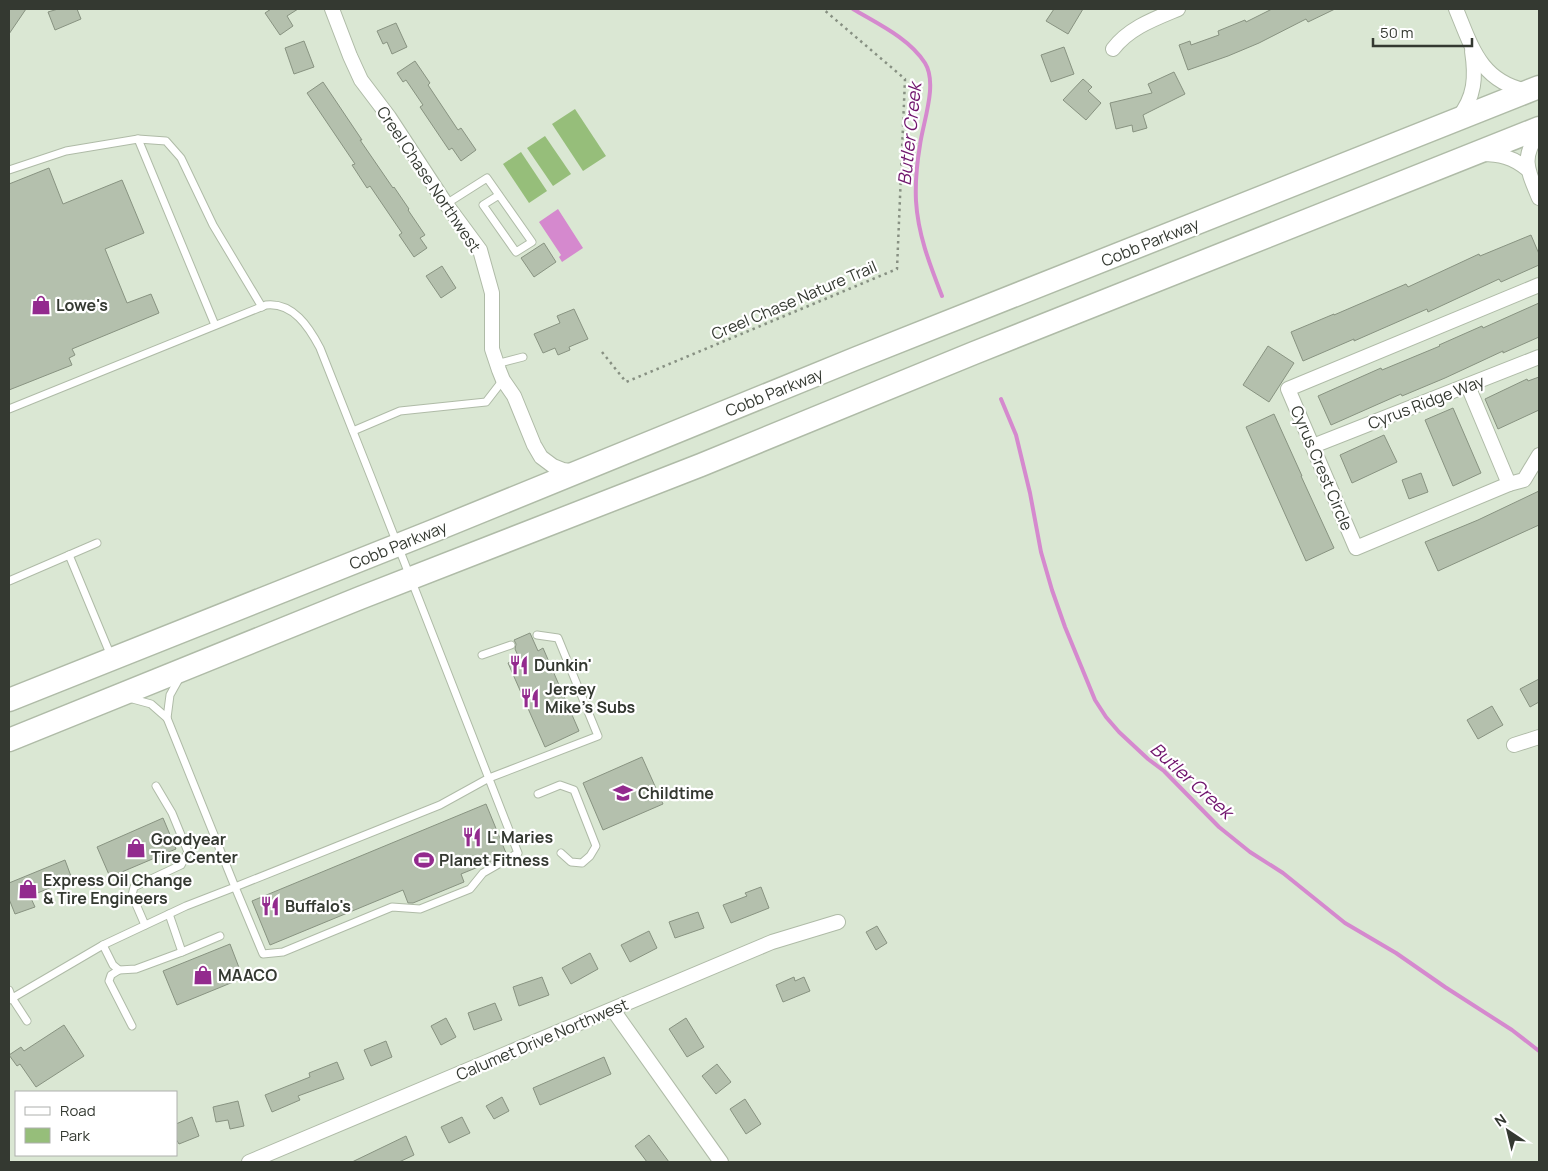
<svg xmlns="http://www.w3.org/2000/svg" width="1548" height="1171" viewBox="0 0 1548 1171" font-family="Manrope,sans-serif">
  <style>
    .green { fill: #96be7a }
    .water { fill: #d589ce }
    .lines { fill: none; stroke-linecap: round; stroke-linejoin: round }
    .stream { stroke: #d589ce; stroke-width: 4 }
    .building { fill: #b4c0ad; stroke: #889381 }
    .lane-casing { stroke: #afbba7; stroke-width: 9 }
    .street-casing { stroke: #afbba7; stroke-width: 16 }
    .primary-casing { stroke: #afbba7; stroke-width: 25 }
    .path { stroke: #879082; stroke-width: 2.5; stroke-dasharray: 2.5 4; stroke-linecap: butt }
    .lane { stroke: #fff; stroke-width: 7 }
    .street { stroke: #fff; stroke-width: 14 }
    .primary { stroke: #fff; stroke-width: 22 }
    .labels { text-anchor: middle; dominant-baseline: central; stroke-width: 4.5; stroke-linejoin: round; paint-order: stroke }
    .street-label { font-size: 16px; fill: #343931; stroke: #fff }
    .poi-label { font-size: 16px; font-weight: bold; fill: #343931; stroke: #fff; text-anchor: start }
    .water-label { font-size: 18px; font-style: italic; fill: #6f136c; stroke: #fff }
  </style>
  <rect width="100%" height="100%" fill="#dae7d3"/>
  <g class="green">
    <polygon points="575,109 606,156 583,171 552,124"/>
    <polygon points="545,136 571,174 553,186 527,148"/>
    <polygon points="521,152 547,191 529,203 503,164"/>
  </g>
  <polygon class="water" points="558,209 583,248 562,262 559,257 561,255 539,222"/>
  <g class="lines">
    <g class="stream">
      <path d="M 853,9 C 878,24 909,38 925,63 C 938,84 923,122 920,145 C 917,163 915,182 916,201 C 918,235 930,265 942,296"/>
      <polyline points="1001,399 1016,435 1030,493 1041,552 1052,590 1065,627 1095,700 1106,717 1119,732 1148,759 1164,771 1219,827 1250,852 1283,873 1345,923 1396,953 1445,987 1512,1030 1539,1051"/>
    </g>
  </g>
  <g class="building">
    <polygon points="9,9 26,9 9,34"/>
    <polygon points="58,9 77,9 81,19 55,30 48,12"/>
    <polygon points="271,9 298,9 287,16 293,26 280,35 265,13"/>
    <polygon points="1054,9 1083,9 1068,34 1046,21"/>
    <polygon points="1272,9 1335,9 1308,22 1306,19 1259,43 1228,56 1188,70 1179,45 1190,41 1191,45 1219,35 1218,31 1245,20 1246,22"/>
    <polygon points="396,23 407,47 392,54 387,42 383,44 377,31"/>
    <polygon points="304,41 314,67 294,74 285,48"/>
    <polygon points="1064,47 1074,74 1051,82 1041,55"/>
    <polygon points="415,61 430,83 428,85 458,130 461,128 476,150 461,161 452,148 449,150 420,107 423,105 406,80 403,82 397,73"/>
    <polygon points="1174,72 1185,94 1143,115 1147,128 1133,132 1132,125 1116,129 1110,103 1152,93 1148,84"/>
    <polygon points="1083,79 1092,87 1088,91 1101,103 1086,120 1063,100"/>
    <polygon points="323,82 362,140 360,140 393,188 394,187 409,209 408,210 425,235 420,238 427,248 414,257 399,235 402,233 370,186 367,188 352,165 355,164 307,93"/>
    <polygon points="49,168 63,204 122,180 144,233 105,249 127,303 151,294 159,313 72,349 75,355 69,358 72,365 9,390 9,184"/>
    <polygon points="1531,235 1539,254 1539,265 1501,282 1499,279 1428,312 1427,309 1354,341 1354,339 1303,361 1291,332 1334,314 1334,315 1406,284 1408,287 1479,254 1480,256"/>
    <polygon points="544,243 556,262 534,277 521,258"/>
    <polygon points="442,266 456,288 441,298 426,276"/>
    <polygon points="1539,303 1539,337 1503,353 1503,351 1445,378 1402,396 1401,394 1331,425 1318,396 1381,368 1382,370 1440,346 1439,345 1482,326 1483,328"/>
    <polygon points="574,309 588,339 569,347 570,350 558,355 555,348 543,353 534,334 560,323 557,316"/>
    <polygon points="1268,346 1294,363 1269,402 1243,385"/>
    <polygon points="1539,377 1539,410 1498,429 1485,399 1527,379 1528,381"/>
    <polygon points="1453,408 1481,473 1453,486 1425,420"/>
    <polygon points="1274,414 1302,476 1301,476 1334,548 1306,561 1246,427"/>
    <polygon points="1384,435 1397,462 1352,483 1340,455"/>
    <polygon points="1421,473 1428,492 1409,499 1402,480"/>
    <polygon points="1539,491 1539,525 1438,571 1425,542 1478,520"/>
    <polygon points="530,633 538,651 543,648 579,731 545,747 508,663 519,658 515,649 516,644 514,640"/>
    <polygon points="1539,679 1539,702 1530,707 1520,689"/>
    <polygon points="1492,706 1503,725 1478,739 1467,720"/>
    <polygon points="642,757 663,804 603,830 583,783"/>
    <polygon points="486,804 506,853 493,861 461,874 464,882 413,903 408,903 403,890 270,945 252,901"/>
    <polygon points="163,818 176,849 110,877 97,847"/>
    <polygon points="65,860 72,879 30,896 35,907 15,914 9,899 9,883"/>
    <polygon points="761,887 769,908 731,923 723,905 747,896 745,893"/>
    <polygon points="698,912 704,928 675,938 669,922"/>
    <polygon points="877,926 887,943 876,950 866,932"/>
    <polygon points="649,931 657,948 630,962 621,945"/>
    <polygon points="230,944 243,978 177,1005 163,971"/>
    <polygon points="590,953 598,969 571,984 562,968"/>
    <polygon points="542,977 549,995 519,1006 513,987"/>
    <polygon points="794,977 795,981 804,977 810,991 783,1002 776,985"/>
    <polygon points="495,1003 502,1020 474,1030 468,1013"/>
    <polygon points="446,1018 456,1037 441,1045 431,1026"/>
    <polygon points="686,1018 704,1047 687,1057 669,1029"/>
    <polygon points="64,1025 84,1056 36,1087 20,1064 17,1066 9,1055 21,1047 24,1051"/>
    <polygon points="386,1041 392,1057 371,1066 364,1050"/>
    <polygon points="604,1057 611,1074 540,1105 533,1088"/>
    <polygon points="337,1062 344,1079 298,1096 300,1100 272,1112 265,1095 310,1077 309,1073"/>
    <polygon points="717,1064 731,1082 716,1094 702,1076"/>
    <polygon points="502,1097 509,1111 494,1119 486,1106"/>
    <polygon points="745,1099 761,1124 746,1134 730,1109"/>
    <polygon points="238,1101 244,1126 230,1129 228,1120 216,1122 213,1107"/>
    <polygon points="192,1117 199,1136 179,1144 176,1139 176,1124"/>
    <polygon points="462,1117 470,1133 449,1143 441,1127"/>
    <polygon points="649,1135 669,1162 647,1162 635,1146"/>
    <polygon points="406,1136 414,1155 399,1162 352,1162"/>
  </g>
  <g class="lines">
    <defs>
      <g id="lane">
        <polyline points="138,139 166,141 181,158 213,225 262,307"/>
        <polyline points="9,170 66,151 138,139 215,325"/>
        <polyline points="446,204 487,178 532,242 516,252 483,205 499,195"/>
        <polyline points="496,364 523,357"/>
        <path d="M 9,409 L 266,305 C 293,302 309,327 320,348 C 387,516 452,685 518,853 L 483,873 L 470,889 L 420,909 L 392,907 L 283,952 L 263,954 L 235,887 L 440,805 L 489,778 L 598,736 L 558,638 L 537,635"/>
        <polyline points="353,431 400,411 486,402 503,380"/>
        <polyline points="69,555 111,656"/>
        <polyline points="9,581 97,543"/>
        <polyline points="482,655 511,645"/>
        <polyline points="129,698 151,704 167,718 170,695 180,677"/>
        <polyline points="538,794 560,785 574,790 596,846 590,856 582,863 571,862 561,853"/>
        <polyline points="145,925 132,895 134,887 181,865 188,852 172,813 156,786"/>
        <polyline points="103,945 113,965 119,970 136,969 182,952 169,914"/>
        <polyline points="182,952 220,936"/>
        <polyline points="119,970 111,975 109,981 132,1026"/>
        <polyline points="9,990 12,998 27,1021"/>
        <polyline points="9,1000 103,945 186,906 235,887 167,718"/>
      </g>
      <g id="street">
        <polyline points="332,9 350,56 361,80 389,117 446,204 480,250 492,293 492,349 499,370 503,380 514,396 534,445 541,457 553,466 563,470 576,472"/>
        <path d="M 1456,9 C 1472,48 1481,82 1528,91"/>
        <path d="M 1113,49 C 1129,28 1154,19 1178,9"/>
        <path d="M 1458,118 C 1475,97 1476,77 1472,51"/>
        <path d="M 1539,133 C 1520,158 1528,171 1539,198"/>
        <path d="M 1482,154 C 1499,154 1513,157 1527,169"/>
        <polyline points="1539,285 1288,389 1356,548 1509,484 1524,480 1539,455"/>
        <polyline points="1468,386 1509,484"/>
        <polyline points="1313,446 1539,357"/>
        <polyline points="1514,745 1539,737"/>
        <polyline points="613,1010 721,1162"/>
        <polyline points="249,1162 772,942 838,922"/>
      </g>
      <g id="primary">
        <polyline points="9,700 433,531 857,358 1539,87"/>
        <polyline points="9,740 360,598 701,465 974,353 1539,128"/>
      </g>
    </defs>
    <use href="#lane" class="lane-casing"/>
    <use href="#street" class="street-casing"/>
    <use href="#primary" class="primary-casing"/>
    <polyline class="path" points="602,352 626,382 897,269 905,79 823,9"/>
    <use href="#lane" class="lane"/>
    <use href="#street" class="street"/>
    <use href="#primary" class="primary"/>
  </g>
  <defs>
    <symbol id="shop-bare" viewBox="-9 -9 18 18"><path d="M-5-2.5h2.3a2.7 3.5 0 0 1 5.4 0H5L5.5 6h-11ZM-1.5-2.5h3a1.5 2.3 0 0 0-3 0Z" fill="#932a8e" stroke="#fff" stroke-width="2.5" paint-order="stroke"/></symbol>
    <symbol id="restaurant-bare" viewBox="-9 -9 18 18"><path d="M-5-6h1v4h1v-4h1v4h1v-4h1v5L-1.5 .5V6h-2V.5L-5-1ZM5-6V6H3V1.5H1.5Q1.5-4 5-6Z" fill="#932a8e" stroke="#fff" stroke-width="2.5" paint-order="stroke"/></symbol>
    <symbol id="school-bare" viewBox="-9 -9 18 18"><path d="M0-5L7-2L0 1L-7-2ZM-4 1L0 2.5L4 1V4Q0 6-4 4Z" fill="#932a8e" stroke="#fff" stroke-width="2.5" paint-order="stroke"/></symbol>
    <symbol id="stadium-bare" viewBox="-9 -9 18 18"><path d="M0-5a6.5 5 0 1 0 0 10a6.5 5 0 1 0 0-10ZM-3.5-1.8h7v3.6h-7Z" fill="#932a8e" stroke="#fff" stroke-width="2.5" paint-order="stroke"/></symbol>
  </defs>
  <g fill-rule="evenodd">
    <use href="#shop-bare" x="27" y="291" width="28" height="28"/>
    <use href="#restaurant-bare" x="505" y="651" width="28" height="28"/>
    <use href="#restaurant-bare" x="516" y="684" width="28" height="28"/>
    <use href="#school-bare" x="609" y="779" width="28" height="28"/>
    <use href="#restaurant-bare" x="458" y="823" width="28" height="28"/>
    <use href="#shop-bare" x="122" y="834" width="28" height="28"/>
    <use href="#stadium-bare" x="410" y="846" width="28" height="28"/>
    <use href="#shop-bare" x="14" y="875" width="28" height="28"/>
    <use href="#restaurant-bare" x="256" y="892" width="28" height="28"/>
    <use href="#shop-bare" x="189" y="961" width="28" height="28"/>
  </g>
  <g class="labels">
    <g class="street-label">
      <text transform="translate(429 179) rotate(56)">Creel Chase Northwest</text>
      <text transform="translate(1150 242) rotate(-22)">Cobb Parkway</text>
      <text transform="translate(794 300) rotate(-23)">Creel Chase Nature Trail</text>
      <text transform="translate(774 392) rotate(-22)">Cobb Parkway</text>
      <text transform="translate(1426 402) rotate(-21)">Cyrus Ridge Way</text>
      <text transform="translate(1322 468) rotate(67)">Cyrus Crest Circle</text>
      <text transform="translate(398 545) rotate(-22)">Cobb Parkway</text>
      <text transform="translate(542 1039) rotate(-23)">Calumet Drive Northwest</text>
    </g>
    <g class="poi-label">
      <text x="56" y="305">Lowe's</text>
      <text x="534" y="665">Dunkin'</text>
      <text x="545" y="689">Jersey<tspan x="545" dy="18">Mike's Subs</tspan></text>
      <text x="638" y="793">Childtime</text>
      <text x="487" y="837">L' Maries</text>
      <text x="151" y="839">Goodyear<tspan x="151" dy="18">Tire Center</tspan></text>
      <text x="439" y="860">Planet Fitness</text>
      <text x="43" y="880">Express Oil Change<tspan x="43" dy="18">&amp; Tire Engineers</tspan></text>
      <text x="285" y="906">Buffalo's</text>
      <text x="218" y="975">MAACO</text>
    </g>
    <g class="water-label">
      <text transform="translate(909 134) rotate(-84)">Butler Creek</text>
      <text transform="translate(1192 780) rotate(42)">Butler Creek</text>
    </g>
  </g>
  <rect width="1548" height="1171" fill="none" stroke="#343931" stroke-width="20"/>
  <rect x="15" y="1091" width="162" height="65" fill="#ffffff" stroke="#aeb0ad"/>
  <rect x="25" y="1107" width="25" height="8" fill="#ffffff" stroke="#aeb0ad"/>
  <text x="60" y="1116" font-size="15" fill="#343931">Road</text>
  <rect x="25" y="1128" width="25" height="15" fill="#96be7a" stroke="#aeb0ad"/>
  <text x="60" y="1141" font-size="15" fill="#343931">Park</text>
  <g transform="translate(1508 1131) rotate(325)" stroke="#ffffff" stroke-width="4" paint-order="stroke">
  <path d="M0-4L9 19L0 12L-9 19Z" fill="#343931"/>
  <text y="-8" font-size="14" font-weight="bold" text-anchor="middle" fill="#343931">N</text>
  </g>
  <path d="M1373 38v8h99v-8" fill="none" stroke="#343931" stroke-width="2.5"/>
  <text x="1380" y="38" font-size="15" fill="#343931" stroke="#ffffff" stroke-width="4" paint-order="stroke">50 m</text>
</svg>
